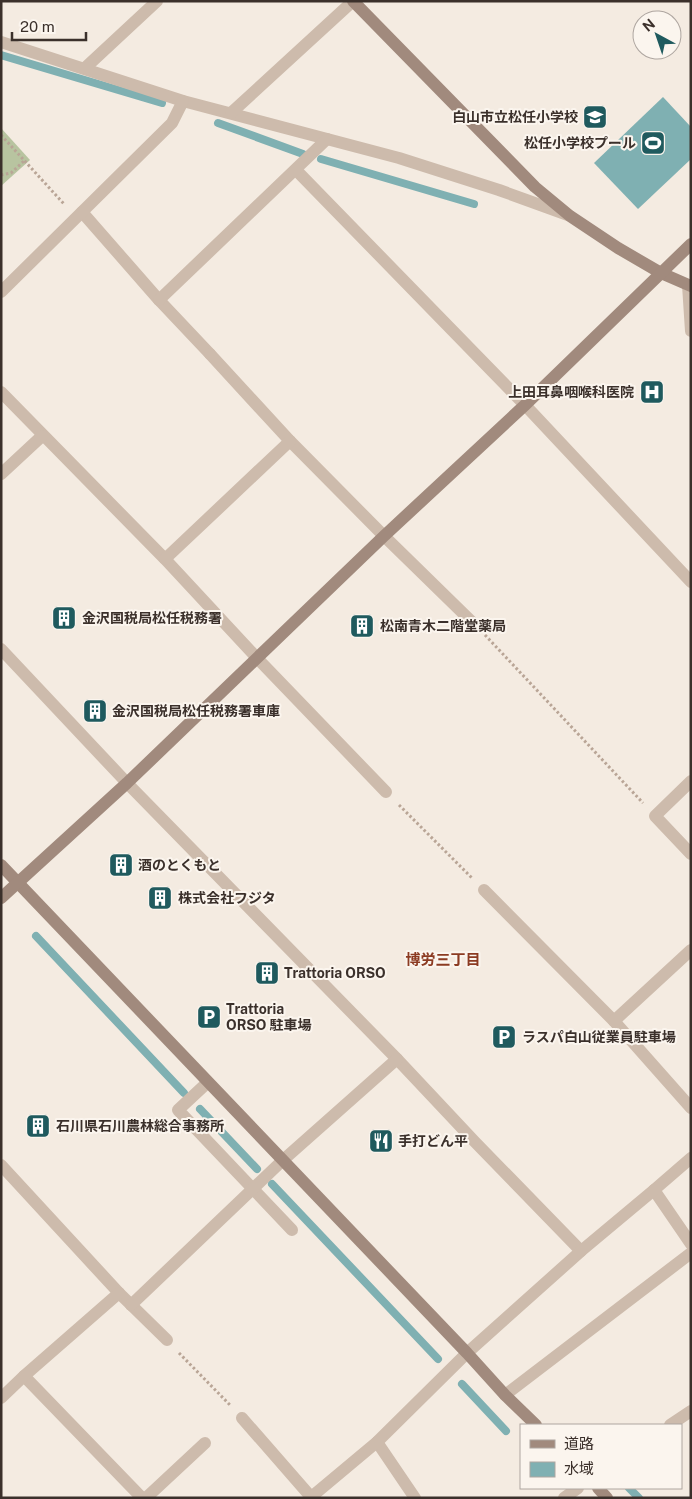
<svg xmlns="http://www.w3.org/2000/svg" width="692" height="1499" viewBox="0 0 692 1499" font-family="'Public Sans','Noto Sans JP',sans-serif">
  <style>
    .green { fill: #b8c4a0 }
    .water { fill: #7fb0b2 }
    .lines { fill: none; stroke-linecap: round; stroke-linejoin: round }
    .stream { stroke: #7fb0b2; stroke-width: 8 }
    .path { stroke: #b9a596; stroke-width: 3; stroke-dasharray: 2.5 2.5; stroke-linecap: butt }
    .lane { stroke: #cdbbac; stroke-width: 12 }
    .street { stroke: #cdbbac; stroke-width: 12 }
    .secondary { stroke: #a18a7d; stroke-width: 12 }
    .labels { text-anchor: middle; dominant-baseline: central; stroke-width: 4; stroke-linejoin: round; paint-order: stroke }
    .poi-label { font-size: 14px; font-weight: bold; fill: #3b302b; stroke: #fbf5ee; text-anchor: start }
    .neighbourhood-label { font-size: 15px; font-weight: bold; fill: #8c3b22; stroke: #fbf5ee }
  </style>
  <rect width="100%" height="100%" fill="#f4ebe1"/>
  <polygon class="green" points="1,128 30,160 1,186"/>
  <polygon class="water" points="663,97 691,127 691,159 638,209 594,163"/>
  <g class="lines">
    <g class="stream">
      <polyline points="1,55 162,103"/>
      <polyline points="218,123 303,154"/>
      <polyline points="321,159 474,204"/>
      <polyline points="36,936 184,1093"/>
      <polyline points="200,1109 257,1169"/>
      <polyline points="272,1184 438,1359"/>
      <polyline points="462,1384 506,1431"/>
      <polyline points="629,1488 639,1498"/>
    </g>
    <g class="path">
      <polyline points="1,135 64,204"/>
      <polyline points="1,175 11,173 25,160"/>
      <polyline points="485,635 643,803"/>
      <polyline points="399,805 472,878"/>
      <polyline points="179,1353 231,1406"/>
    </g>
    <polyline class="lane" points="82,212 159,300 210,354"/>
    <g class="street">
      <polyline points="1,42 183,101 399,158 499,190 568,215"/>
      <polyline points="85,68 157,1"/>
      <polyline points="231,113 353,1"/>
      <polyline points="296,170 525,405 691,582"/>
      <polyline points="688,285 691,331"/>
      <polyline points="1,292 172,123 183,101"/>
      <polyline points="159,300 327,139"/>
      <polyline points="210,354 290,441 384,536 472,622"/>
      <polyline points="1,392 165,559 256,657 386,792"/>
      <polyline points="1,474 42,436"/>
      <polyline points="165,559 290,441"/>
      <polyline points="1,649 127,783 397,1059 475,1142 581,1251"/>
      <polyline points="691,781 655,816 691,854"/>
      <polyline points="484,890 614,1021"/>
      <polyline points="691,950 614,1021 691,1108"/>
      <polyline points="207,1083 178,1110 292,1230"/>
      <polyline points="1,1165 119,1293 167,1340"/>
      <polyline points="654,1190 691,1244"/>
      <polyline points="131,1305 282,1161 397,1059"/>
      <polyline points="24,1376 142,1498"/>
      <polyline points="505,1395 691,1253"/>
      <polyline points="1,1398 24,1376 119,1293"/>
      <polyline points="242,1418 311,1497"/>
      <polyline points="670,1425 691,1411"/>
      <polyline points="377,1442 415,1498"/>
      <polyline points="146,1498 205,1443"/>
      <polyline points="310,1498 377,1442 467,1353 581,1251 654,1190 691,1158"/>
      <polyline points="564,1498 578,1488"/>
    </g>
    <g class="secondary">
      <polyline points="353,1 535,187 570,216 618,248 661,273 691,286"/>
      <polyline points="1,865 467,1353 505,1395 536,1425"/>
      <polyline points="1,898 127,783 384,536 525,405 691,244"/>
      <polyline points="598,1488 607,1498"/>
    </g>
  </g>
  <defs>
    <symbol id="school-square" viewBox="-11 -11 22 22"><rect x="-9" y="-9" width="18" height="18" rx="4" fill="#1f5a5e" stroke="#fbf5ee"/><path d="M0-5L7-2L0 1L-7-2ZM-4 1L0 2.5L4 1V4Q0 6-4 4Z" fill="#fff"/></symbol>
    <symbol id="stadium-square" viewBox="-11 -11 22 22"><rect x="-9" y="-9" width="18" height="18" rx="4" fill="#1f5a5e" stroke="#fbf5ee"/><path d="M0-5a6.5 5 0 1 0 0 10a6.5 5 0 1 0 0-10ZM-3.5-1.8h7v3.6h-7Z" fill="#fff"/></symbol>
    <symbol id="hospital-square" viewBox="-11 -11 22 22"><rect x="-9" y="-9" width="18" height="18" rx="4" fill="#1f5a5e" stroke="#fbf5ee"/><path d="M-5-5h3v3.5h4V-5h3V5h-3V1.5h-4V5h-3Z" fill="#fff"/></symbol>
    <symbol id="building-square" viewBox="-11 -11 22 22"><rect x="-9" y="-9" width="18" height="18" rx="4" fill="#1f5a5e" stroke="#fbf5ee"/><path d="M-4-6H4V6H1V3H-1V6H-4ZM-2.5-4.3h1.7v1.8h-1.7ZM.8-4.3h1.7v1.8H.8ZM-2.5-1h1.7V.8h-1.7ZM.8-1h1.7V.8H.8Z" fill="#fff"/></symbol>
    <symbol id="parking-square" viewBox="-11 -11 22 22"><rect x="-9" y="-9" width="18" height="18" rx="4" fill="#1f5a5e" stroke="#fbf5ee"/><path d="M-3.5-5.5H1a3.5 3.5 0 0 1 0 7H-1V5.5H-3.5ZM-1-3.4V-.6H.8a1.4 1.4 0 0 0 0-2.8Z" fill="#fff"/></symbol>
    <symbol id="restaurant-square" viewBox="-11 -11 22 22"><rect x="-9" y="-9" width="18" height="18" rx="4" fill="#1f5a5e" stroke="#fbf5ee"/><path d="M-5-6h1v4h1v-4h1v4h1v-4h1v5L-1.5 .5V6h-2V.5L-5-1ZM5-6V6H3V1.5H1.5Q1.5-4 5-6Z" fill="#fff"/></symbol>
  </defs>
  <g fill-rule="evenodd">
    <use href="#school-square" x="581" y="103" width="28" height="28"/>
    <use href="#stadium-square" x="639" y="129" width="28" height="28"/>
    <use href="#hospital-square" x="638" y="378" width="28" height="28"/>
    <use href="#building-square" x="50" y="604" width="28" height="28"/>
    <use href="#building-square" x="348" y="612" width="28" height="28"/>
    <use href="#building-square" x="81" y="697" width="28" height="28"/>
    <use href="#building-square" x="107" y="851" width="28" height="28"/>
    <use href="#building-square" x="146" y="884" width="28" height="28"/>
    <use href="#building-square" x="253" y="959" width="28" height="28"/>
    <use href="#parking-square" x="195" y="1003" width="28" height="28"/>
    <use href="#parking-square" x="490" y="1023" width="28" height="28"/>
    <use href="#building-square" x="24" y="1112" width="28" height="28"/>
    <use href="#restaurant-square" x="367" y="1127" width="28" height="28"/>
  </g>
  <g class="labels">
    <g class="poi-label">
      <text x="578" y="117" text-anchor="end">白山市立松任小学校</text>
      <text x="636" y="143" text-anchor="end">松任小学校プール</text>
      <text x="634" y="392" text-anchor="end">上田耳鼻咽喉科医院</text>
      <text x="82" y="618">金沢国税局松任税務署</text>
      <text x="380" y="626">松南青木二階堂薬局</text>
      <text x="112" y="711">金沢国税局松任税務署車庫</text>
      <text x="138" y="865">酒のとくもと</text>
      <text x="178" y="898">株式会社フジタ</text>
      <text x="284" y="973">Trattoria ORSO</text>
      <text x="226" y="1009">Trattoria<tspan x="226" dy="16">ORSO 駐車場</tspan></text>
      <text x="522" y="1037">ラスパ白山従業員駐車場</text>
      <text x="56" y="1126">石川県石川農林総合事務所</text>
      <text x="398" y="1141">手打どん平</text>
    </g>
    <g class="neighbourhood-label">
      <text x="443" y="959">博労三丁目</text>
    </g>
  </g>
  <rect width="692" height="1499" fill="none" stroke="#3b302b" stroke-width="5"/>
  <rect x="520" y="1424" width="162" height="65" fill="#fbf5ee" stroke="#aea6a0"/>
  <rect x="530" y="1440" width="25" height="8" fill="#a18a7d" stroke="#aea6a0"/>
  <text x="564" y="1449" font-size="15" fill="#3b302b">道路</text>
  <rect x="530" y="1462" width="25" height="15" fill="#7fb0b2" stroke="#aea6a0"/>
  <text x="564" y="1474" font-size="15" fill="#3b302b">水域</text>
  <g transform="translate(657 35) rotate(320)"><circle r="24" fill="#fbf5ee" stroke="#aea6a0"/>
  <path d="M0-4L9 19L0 12L-9 19Z" fill="#1f5a5e"/>
  <text y="-8" font-size="14" font-weight="bold" text-anchor="middle" fill="#3b302b">N</text>
  </g>
  <path d="M12 32v8h74v-8" fill="none" stroke="#3b302b" stroke-width="2.5"/>
  <text x="20" y="32" font-size="15" fill="#3b302b" stroke="#fbf5ee" stroke-width="4" paint-order="stroke">20 m</text>
</svg>
